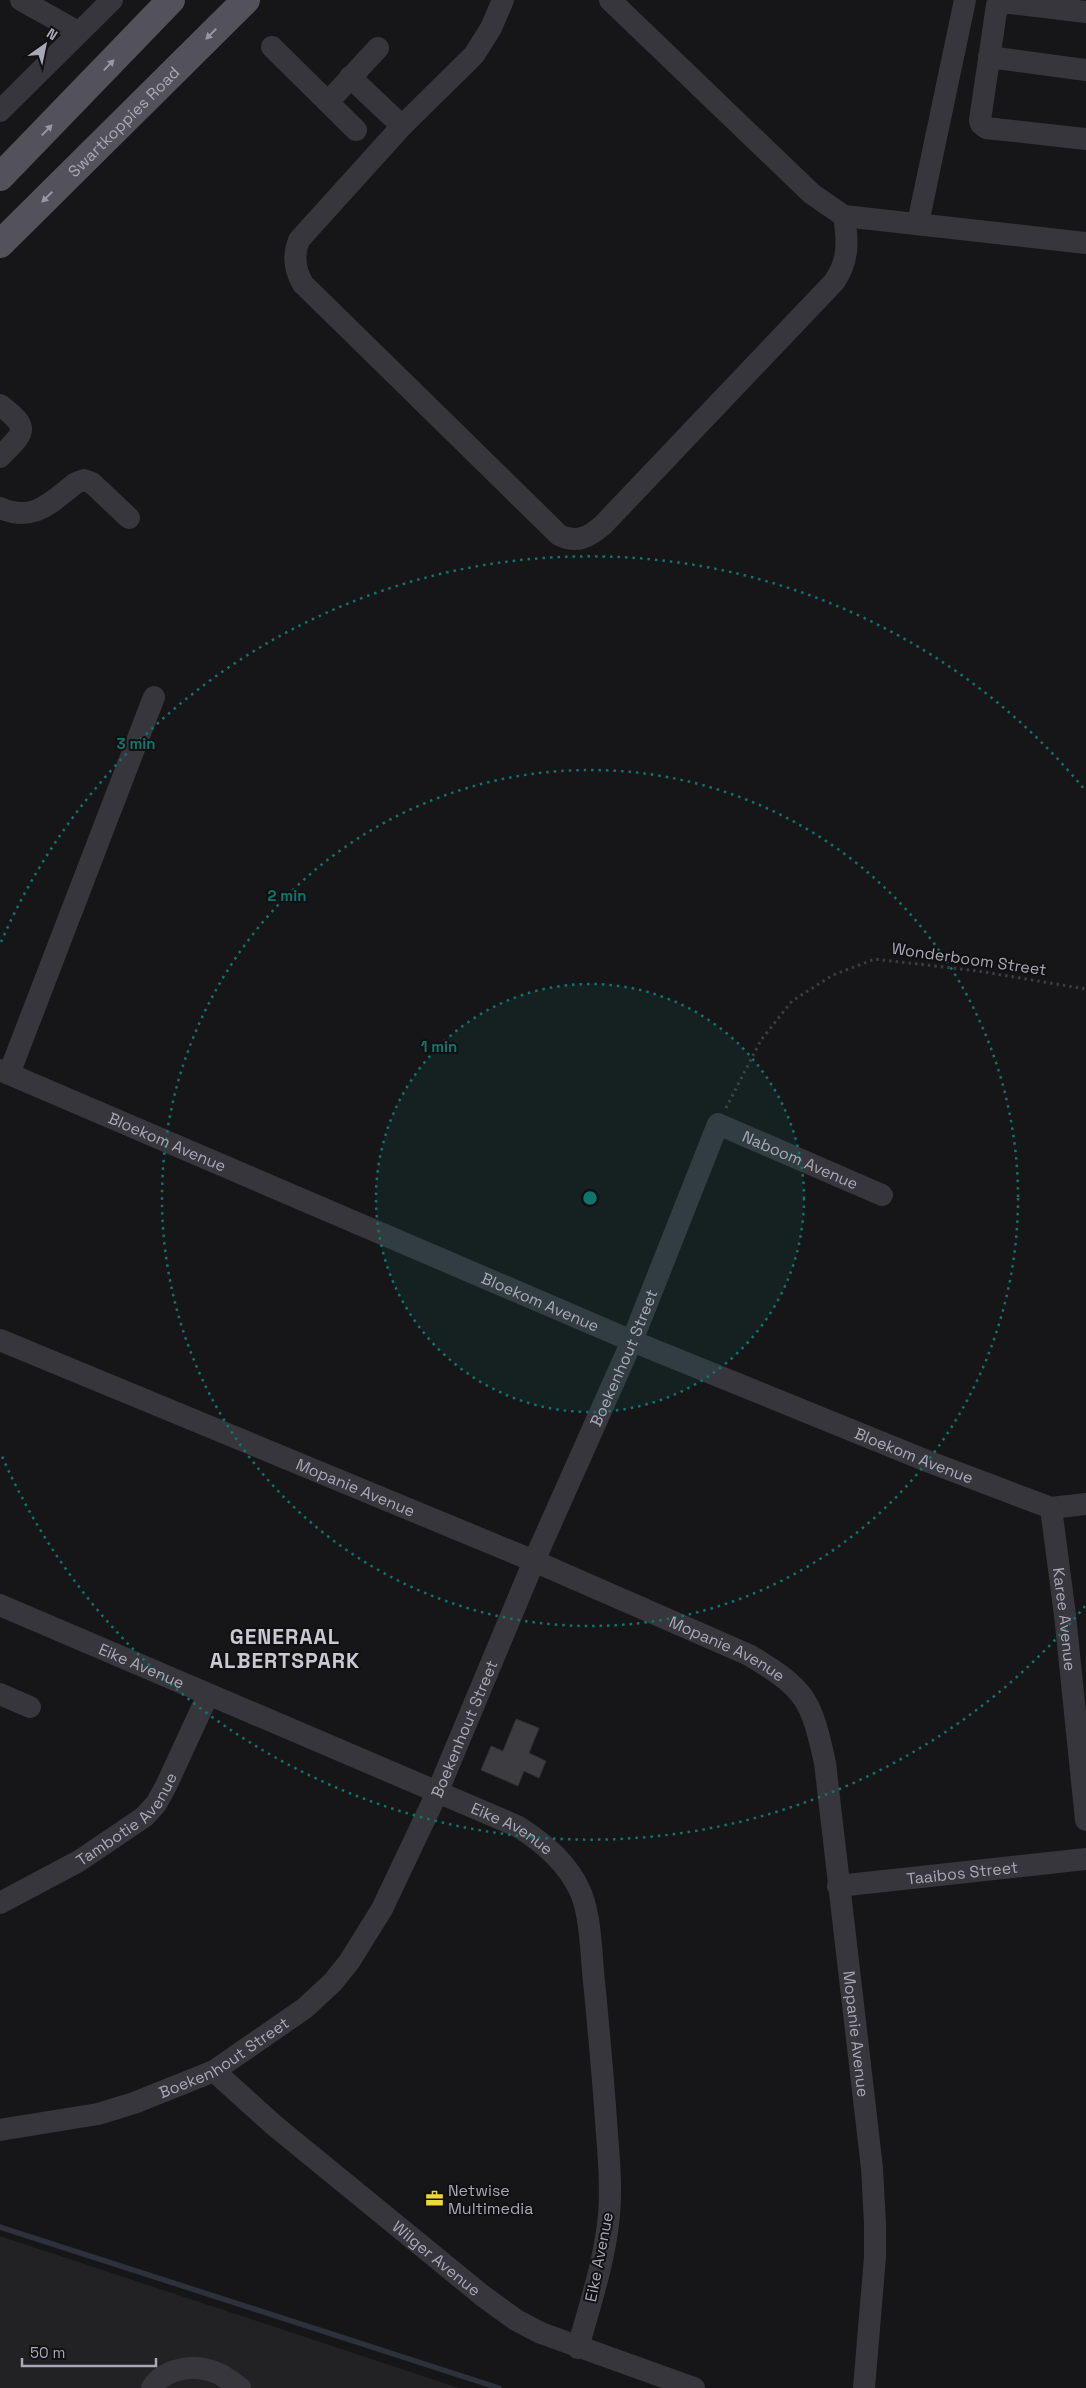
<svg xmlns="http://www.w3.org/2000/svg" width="1086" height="2388" viewBox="0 0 1086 2388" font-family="'Space Grotesk',sans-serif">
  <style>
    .built { fill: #222124 }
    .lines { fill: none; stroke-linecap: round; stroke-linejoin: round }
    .stream { stroke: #2c313b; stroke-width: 5.5 }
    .building { fill: #3d3d41; stroke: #302f33 }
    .path { stroke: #3c3d43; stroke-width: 3; stroke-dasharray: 2.5 4; stroke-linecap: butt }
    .minor { stroke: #37363c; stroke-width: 22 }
    .major { stroke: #53525b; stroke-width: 28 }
    .oneway { fill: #9798a5 }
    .ring { fill: none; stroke: #0f766e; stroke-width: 2.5; stroke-dasharray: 2.5 5 }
    .labels { text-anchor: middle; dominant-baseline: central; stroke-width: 4; stroke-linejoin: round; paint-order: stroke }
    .street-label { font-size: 16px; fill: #a8a9b7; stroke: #111012 }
    .poi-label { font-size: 16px; fill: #a8a9b7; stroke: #111012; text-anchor: start }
    .district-label { font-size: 21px; font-weight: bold; letter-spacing: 1px; fill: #c8c9d3; stroke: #111012 }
    .centre { fill: #0f766e; stroke: #111012; stroke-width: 2.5 }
    .ring-label { font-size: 15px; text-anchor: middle; font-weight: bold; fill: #0f766e; stroke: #111012; stroke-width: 4; stroke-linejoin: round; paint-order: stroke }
  </style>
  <rect width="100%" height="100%" fill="#161517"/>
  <polygon class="built" points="0,2236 459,2388 0,2388"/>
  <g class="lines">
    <polyline class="stream" points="0,2227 499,2388"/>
  </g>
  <polygon class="building" points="516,1719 539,1728 529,1753 546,1761 539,1778 524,1771 518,1786 481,1770 491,1746 503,1751"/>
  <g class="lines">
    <polyline class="path" points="726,1108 761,1040 792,1001 833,975 875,959 978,971 1086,989"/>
    <g class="minor">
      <polyline points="21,0 78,32"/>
      <path d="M 503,0 L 491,28 L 474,55 L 402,126 L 299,240 C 293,255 294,269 303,284 L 559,535 C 577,544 589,537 603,525 L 834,282 C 849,261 848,241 844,216 L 812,194 L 610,0"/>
      <polyline points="1086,12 1001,2 997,5 980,120 981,124 986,128 1086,139"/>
      <polyline points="272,47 356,130"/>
      <polyline points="989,57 1086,70"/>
      <polyline points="350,77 402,126"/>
      <polyline points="328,102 378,48"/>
      <polyline points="0,111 112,0"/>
      <polyline points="844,216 1086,243"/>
      <polyline points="918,223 965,0"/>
      <path d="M 0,405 C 31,429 25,431 0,457"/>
      <path d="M 0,508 C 34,523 51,502 76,483 L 84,480 L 92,483 L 129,518"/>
      <path id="s1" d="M 0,1070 L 632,1341 L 927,1461 L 1051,1508 L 1086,1504"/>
      <polyline points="9,1074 154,697"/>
      <path id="s2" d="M 0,1340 L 534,1561 L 749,1655 C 806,1689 811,1699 825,1763 L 872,2168 L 875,2223 L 875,2257 L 864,2388"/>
      <path id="s3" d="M 1051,1508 L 1065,1615 L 1086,1820"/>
      <path id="s4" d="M 0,1605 L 517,1826 C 544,1843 568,1863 581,1893 C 592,1920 591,1962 595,1991 C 599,2034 603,2077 606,2120 C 608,2151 612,2183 609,2215 C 605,2260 590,2304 578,2348"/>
      <polyline points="0,1694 30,1707"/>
      <path id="s5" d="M 838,1886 L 1086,1859"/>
      <path id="s6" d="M 0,1903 L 79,1861 L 144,1817 L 156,1804 L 166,1786 L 208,1695"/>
      <path id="s7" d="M 214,2071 L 275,2126 L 483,2296 L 516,2320 L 541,2333 L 694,2388"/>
      <path id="s8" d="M 0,2130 L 98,2114 L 134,2103 L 214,2071 L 305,2008 L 333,1982 L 349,1962 L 382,1909 L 437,1793 L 534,1561 L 632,1341 L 718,1124 L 882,1195"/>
      <path d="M 152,2388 C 165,2367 196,2364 217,2373 C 225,2376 233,2383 240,2388"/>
    </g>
    <g class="major">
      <polyline points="0,177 171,0"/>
      <path id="s9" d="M 0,244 L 246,0"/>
    </g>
  </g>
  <defs><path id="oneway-solid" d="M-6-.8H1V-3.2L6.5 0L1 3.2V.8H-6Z" transform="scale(1.25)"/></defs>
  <g class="oneway">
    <use href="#oneway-solid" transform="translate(211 34) rotate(135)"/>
    <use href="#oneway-solid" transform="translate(109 65) rotate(-46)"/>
    <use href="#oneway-solid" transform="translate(47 130) rotate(-46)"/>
    <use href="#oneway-solid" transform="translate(47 197) rotate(135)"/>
  </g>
  <circle cx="590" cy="1198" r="214" fill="#0f766e" fill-opacity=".12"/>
  <g class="ring">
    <circle cx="590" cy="1198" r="214"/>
    <circle cx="590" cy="1198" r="428"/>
    <path d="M1085 1606A642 642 0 0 1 1 1454M1 942A642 642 0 0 1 1085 790"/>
  </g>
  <defs>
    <symbol id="office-bare" viewBox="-9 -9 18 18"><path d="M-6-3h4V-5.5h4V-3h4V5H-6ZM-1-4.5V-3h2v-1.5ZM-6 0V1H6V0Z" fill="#ecd938" stroke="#111012" stroke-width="2.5" paint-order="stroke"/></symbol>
  </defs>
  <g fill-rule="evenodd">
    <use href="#office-bare" x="422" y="2186" width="25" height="25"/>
  </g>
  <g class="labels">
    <g class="street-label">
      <text stroke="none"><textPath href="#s9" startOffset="174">Swartkoppies Road</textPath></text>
      <text transform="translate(969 959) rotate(8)">Wonderboom Street</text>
      <text stroke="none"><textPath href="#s1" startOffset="182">Bloekom Avenue</textPath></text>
      <text stroke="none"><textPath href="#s8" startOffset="1404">Naboom Avenue</textPath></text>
      <text stroke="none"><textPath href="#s1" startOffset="588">Bloekom Avenue</textPath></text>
      <text stroke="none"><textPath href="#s8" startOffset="1062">Boekenhout Street</textPath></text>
      <text stroke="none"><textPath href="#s1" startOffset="992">Bloekom Avenue</textPath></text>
      <text stroke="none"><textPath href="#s2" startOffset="385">Mopanie Avenue</textPath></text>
      <text stroke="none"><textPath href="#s3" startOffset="112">Karee Avenue</textPath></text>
      <text stroke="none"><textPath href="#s2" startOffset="790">Mopanie Avenue</textPath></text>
      <text stroke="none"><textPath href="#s4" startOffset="154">Eike Avenue</textPath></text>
      <text stroke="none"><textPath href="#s8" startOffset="658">Boekenhout Street</textPath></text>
      <text stroke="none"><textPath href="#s6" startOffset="154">Tambotie Avenue</textPath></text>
      <text stroke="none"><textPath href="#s4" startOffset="559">Eike Avenue</textPath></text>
      <text stroke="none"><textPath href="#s5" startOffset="125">Taaibos Street</textPath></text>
      <text stroke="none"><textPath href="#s2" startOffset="1224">Mopanie Avenue</textPath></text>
      <text stroke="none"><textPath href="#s8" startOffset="238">Boekenhout Street</textPath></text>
      <text transform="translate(599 2257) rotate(-79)">Eike Avenue</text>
      <text stroke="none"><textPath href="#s7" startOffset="291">Wilger Avenue</textPath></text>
    </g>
    <g class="poi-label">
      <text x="448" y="2190">Netwise<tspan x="448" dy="18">Multimedia</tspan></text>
    </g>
    <g class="district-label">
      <text x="285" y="1636">GENERAAL<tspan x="285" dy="24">ALBERTSPARK</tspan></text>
    </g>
  </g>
  <circle cx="590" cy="1198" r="8" class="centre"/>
  <g class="ring-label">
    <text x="136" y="749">3 min</text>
    <text x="287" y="901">2 min</text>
    <text x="439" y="1052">1 min</text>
  </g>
  <g transform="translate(45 45) rotate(33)" stroke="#111012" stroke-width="4" paint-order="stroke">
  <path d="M0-4L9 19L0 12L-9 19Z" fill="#a8a9b7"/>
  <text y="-8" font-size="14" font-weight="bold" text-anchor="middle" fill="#a8a9b7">N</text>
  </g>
  <path d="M22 2358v8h134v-8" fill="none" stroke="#a8a9b7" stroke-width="2.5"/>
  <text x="30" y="2358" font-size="15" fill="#a8a9b7" stroke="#111012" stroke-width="4" paint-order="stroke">50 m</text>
</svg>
